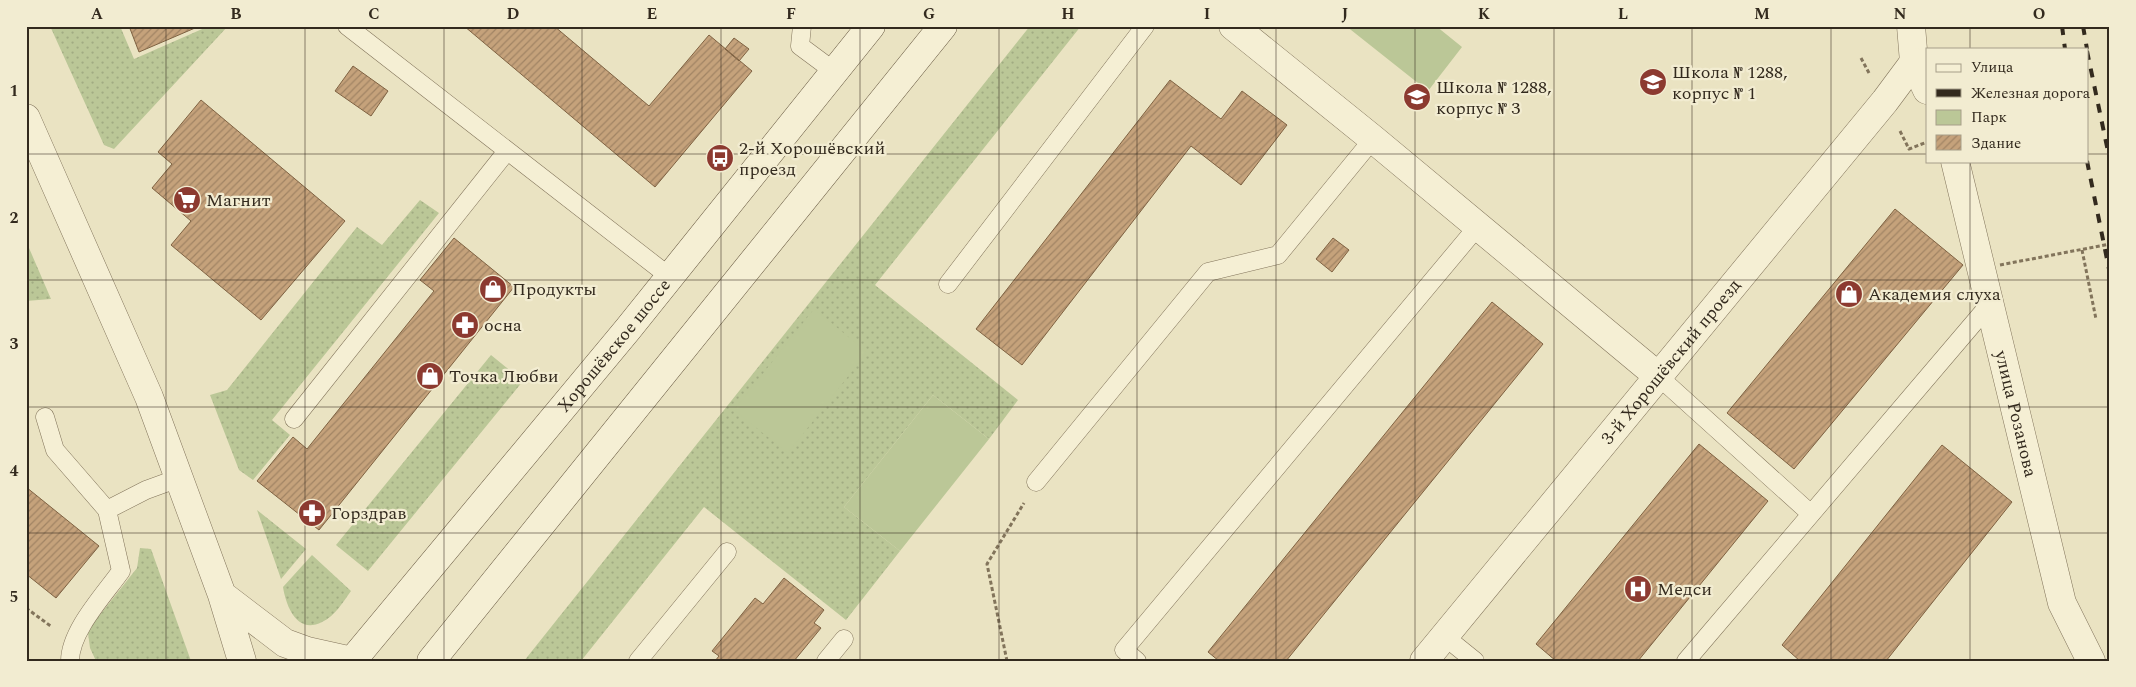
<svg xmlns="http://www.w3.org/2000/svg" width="2136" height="687" viewBox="0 0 2136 687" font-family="Spectral,serif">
	<defs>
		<pattern id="grass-dots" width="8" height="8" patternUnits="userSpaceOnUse" patternTransform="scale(1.25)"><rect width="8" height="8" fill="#bbc797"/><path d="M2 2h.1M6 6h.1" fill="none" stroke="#a1ab82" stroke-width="1.8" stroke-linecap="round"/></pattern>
		<pattern id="building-hatch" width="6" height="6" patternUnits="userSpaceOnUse" patternTransform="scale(1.25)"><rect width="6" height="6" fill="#c5a27b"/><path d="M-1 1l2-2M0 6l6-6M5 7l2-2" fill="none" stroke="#a18464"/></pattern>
	</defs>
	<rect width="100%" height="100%" fill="#eae3c2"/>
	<path fill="url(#grass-dots)" d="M50 26H120L134 59 209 26H228L114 149 104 145Z
		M1030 26H1081L875 285 1018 400 989 439 933 395 844 507 900 551 846 620 704 507 581 661H524Z
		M420 200 439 213 272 420 290 435 253 480 239 470 210 395 227 390 357 227 382 245Z
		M26 241 51 299 26 301Z
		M491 355 523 381 368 571 336 545Z
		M257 510 306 549 281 579Z
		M140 548 151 549 191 661H96L90 648 88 633 95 621 137 568Z
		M312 555 351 591C343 602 335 616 322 622 297 635 286 606 283 587Z"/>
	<path fill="#bbc797" d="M1346 26H1436L1462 47 1428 91Z
		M814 309 867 352 788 453 734 410Z
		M933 395 989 439 900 551 844 507Z"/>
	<path fill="url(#building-hatch)" stroke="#7f6242" d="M129 26H195V28L139 52Z
		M464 26H554L649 106 709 35 752 71 655 187Z
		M734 38 749 49 739 61 725 49Z
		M353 66 388 91 371 116 335 91Z
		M1170 80 1221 119 1242 91 1287 125 1241 185 1191 146 1022 365 976 329Z
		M201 100 345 221 261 320 171 245 191 221 152 188 172 164 158 152Z
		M1895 209 1963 265 1794 469 1727 413Z
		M454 238 514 287 319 530 257 481 293 437 307 449 434 291 420 280Z
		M1333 238 1349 250 1332 272 1316 259Z
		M1492 302 1543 344 1286 661H1219L1208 652Z
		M1699 444 1768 501 1638 661H1556L1536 644Z
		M1942 445 2012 502 1886 661H1800L1782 645Z
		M26 487 99 546 56 598 26 574Z
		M784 578 824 610 814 623 821 628 794 661H715L719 656 712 651 755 598 763 604Z"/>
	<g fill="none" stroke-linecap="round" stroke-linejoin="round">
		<g stroke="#82745b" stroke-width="19">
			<path id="service" d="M347 26 670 277
				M802 26 800 46 835 72
				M948 284 1145 26
				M1658 376 1811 514
				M45 417 55 450 107 510
				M294 419 507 151
				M1036 482 1208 272 1278 255 1373 139
				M1444 636 1475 661
				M70 661C70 631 104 595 121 571L107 510 146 490 179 478
				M638 661 727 552
				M826 661 844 639
				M1137 661 1124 650 1478 226
				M1686 661 1989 305"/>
		</g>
		<g stroke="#82745b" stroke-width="29">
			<g id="minor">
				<path d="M1233 26 1373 139 1658 376"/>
				<path d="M1911 26 1914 62 1927 90"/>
				<path id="s1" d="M1955 161 2062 603 2091 661"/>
				<path id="s2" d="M1424 661 1885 101 1914 62"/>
			</g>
		</g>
		<g stroke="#82745b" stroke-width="29">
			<path id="tertiary" d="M26 118 149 397 222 595 242 661
				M222 595 285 643 307 651 352 661"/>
		</g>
		<g stroke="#64553e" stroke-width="29">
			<g id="secondary">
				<path id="s3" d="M352 661 628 329 871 26"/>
				<path d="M431 661 943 26"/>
			</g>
		</g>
		<path stroke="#82745b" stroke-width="3" stroke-dasharray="4 2.5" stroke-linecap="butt" d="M1861 58 1869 73
			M1900 131 1909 149 1927 142
			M2082 250 2096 319
			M26 608 52 627
			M1007 661 987 564 1024 503"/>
		<use href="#service" stroke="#f5efd4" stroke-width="18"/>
		<use href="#minor" stroke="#f5efd4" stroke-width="28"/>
		<use href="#tertiary" stroke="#f5efd4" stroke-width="28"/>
		<use href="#secondary" stroke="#f5efd4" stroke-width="28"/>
		<path stroke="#332a1e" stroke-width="4" stroke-dasharray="9 9" stroke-linecap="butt" d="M2062 26 2065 49
			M2083 26 2087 49
			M2087 51 2110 161
			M2087 161 2110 274"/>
		<path stroke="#82745b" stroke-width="3" stroke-dasharray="4 2.5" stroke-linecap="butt" d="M2000 265 2110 244"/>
	</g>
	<path fill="none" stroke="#332a1e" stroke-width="1" stroke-opacity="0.55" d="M166 26V661M305 26V661M444 26V661M582 26V661M721 26V661M860 26V661M999 26V661M1137 26V661M1276 26V661M1415 26V661M1554 26V661M1692 26V661M1831 26V661M1970 26V49M26 154H1927M2087 154H2110M1970 161V661M26 280H2110M26 407H2110M26 533H2110"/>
	<defs>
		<g id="school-disc" transform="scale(1.4375)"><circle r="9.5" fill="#8c3a30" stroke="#f2ecd1"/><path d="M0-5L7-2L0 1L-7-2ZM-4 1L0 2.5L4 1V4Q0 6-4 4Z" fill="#fff"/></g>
		<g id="bus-disc" transform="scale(1.4375)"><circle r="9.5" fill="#8c3a30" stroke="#f2ecd1"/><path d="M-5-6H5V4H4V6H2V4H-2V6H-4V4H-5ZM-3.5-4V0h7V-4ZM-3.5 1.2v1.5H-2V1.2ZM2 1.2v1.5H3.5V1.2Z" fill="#fff"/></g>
		<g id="supermarket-disc" transform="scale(1.4375)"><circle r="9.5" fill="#8c3a30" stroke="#f2ecd1"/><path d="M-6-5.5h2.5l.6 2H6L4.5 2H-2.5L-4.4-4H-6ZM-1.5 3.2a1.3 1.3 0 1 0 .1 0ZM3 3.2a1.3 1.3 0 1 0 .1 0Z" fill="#fff"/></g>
		<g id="shop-disc" transform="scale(1.4375)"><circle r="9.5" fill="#8c3a30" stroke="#f2ecd1"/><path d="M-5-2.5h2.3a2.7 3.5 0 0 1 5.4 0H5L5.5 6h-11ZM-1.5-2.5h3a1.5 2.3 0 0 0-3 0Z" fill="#fff"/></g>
		<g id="pharmacy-disc" transform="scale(1.4375)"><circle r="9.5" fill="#8c3a30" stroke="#f2ecd1"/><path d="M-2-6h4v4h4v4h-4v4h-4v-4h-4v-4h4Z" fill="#fff"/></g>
		<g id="hospital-disc" transform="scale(1.4375)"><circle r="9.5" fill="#8c3a30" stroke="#f2ecd1"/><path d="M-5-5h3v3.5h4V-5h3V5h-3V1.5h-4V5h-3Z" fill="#fff"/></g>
	</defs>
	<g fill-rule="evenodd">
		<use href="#school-disc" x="1653" y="82"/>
		<use href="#school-disc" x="1417" y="97"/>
		<use href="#bus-disc" x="720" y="158"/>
		<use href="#supermarket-disc" x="187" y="200"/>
		<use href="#shop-disc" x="493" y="289"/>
		<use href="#shop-disc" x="1849" y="294"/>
		<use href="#pharmacy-disc" x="465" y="325"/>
		<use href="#shop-disc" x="430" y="376"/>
		<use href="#pharmacy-disc" x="312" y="513"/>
		<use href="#hospital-disc" x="1638" y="589"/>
	</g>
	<g text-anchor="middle" stroke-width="4.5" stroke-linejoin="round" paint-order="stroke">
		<g font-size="18" fill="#332a1e" stroke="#f2ecd1" text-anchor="start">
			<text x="1672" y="78">Школа № 1288,<tspan x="1672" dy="21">корпус № 1</tspan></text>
			<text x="1436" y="93">Школа № 1288,<tspan x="1436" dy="21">корпус № 3</tspan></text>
			<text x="739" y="154">2-й Хорошёвский<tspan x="739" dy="21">проезд</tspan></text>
			<text x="206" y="206">Магнит</text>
			<text x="512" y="295">Продукты</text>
			<text x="1868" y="300">Академия слуха</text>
			<text x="484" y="331">осна</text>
			<text x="449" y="382">Точка Любви</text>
			<text x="331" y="519">Горздрав</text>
			<text x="1657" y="595">Медси</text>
		</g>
		<g font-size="18" fill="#332a1e" stroke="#f2ecd1">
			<text dy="6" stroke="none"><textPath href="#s3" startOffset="410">Хорошёвское шоссе</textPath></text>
			<text dy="6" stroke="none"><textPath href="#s2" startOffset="388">3-й Хорошёвский проезд</textPath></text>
			<text dy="6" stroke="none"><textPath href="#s1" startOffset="260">улица Розанова</textPath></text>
		</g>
	</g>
	<rect width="2136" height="687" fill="none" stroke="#f2ecd1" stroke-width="55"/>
	<rect x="1926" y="48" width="162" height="115" fill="#f2ecd1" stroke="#a69e89"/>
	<rect x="1936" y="64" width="25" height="8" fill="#f5efd4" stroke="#a69e89"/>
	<text x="1971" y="72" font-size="15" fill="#332a1e">Улица</text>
	<rect x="1936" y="89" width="25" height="8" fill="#332a1e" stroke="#a69e89"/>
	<text x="1971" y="98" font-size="15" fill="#332a1e">Железная дорога</text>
	<rect x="1936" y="110" width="25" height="15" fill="#bbc797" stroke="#a69e89"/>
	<text x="1971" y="122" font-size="15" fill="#332a1e">Парк</text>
	<rect x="1936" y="135" width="25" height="15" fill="url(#building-hatch)" stroke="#a69e89"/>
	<text x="1971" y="148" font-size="15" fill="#332a1e">Здание</text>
	<rect x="28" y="28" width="2080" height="632" fill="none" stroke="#332a1e" stroke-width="2"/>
	<g font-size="16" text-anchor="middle" font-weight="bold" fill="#332a1e">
		<text x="97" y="19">A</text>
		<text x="236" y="19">B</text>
		<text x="374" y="19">C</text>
		<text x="513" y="19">D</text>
		<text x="652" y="19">E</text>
		<text x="791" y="19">F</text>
		<text x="929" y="19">G</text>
		<text x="1068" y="19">H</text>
		<text x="1207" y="19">I</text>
		<text x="1345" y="19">J</text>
		<text x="1484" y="19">K</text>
		<text x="1623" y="19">L</text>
		<text x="1762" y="19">M</text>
		<text x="1900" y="19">N</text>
		<text x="2039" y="19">O</text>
		<text x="14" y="96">1</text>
		<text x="14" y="223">2</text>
		<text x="14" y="349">3</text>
		<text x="14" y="476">4</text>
		<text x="14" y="602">5</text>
	</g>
</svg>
